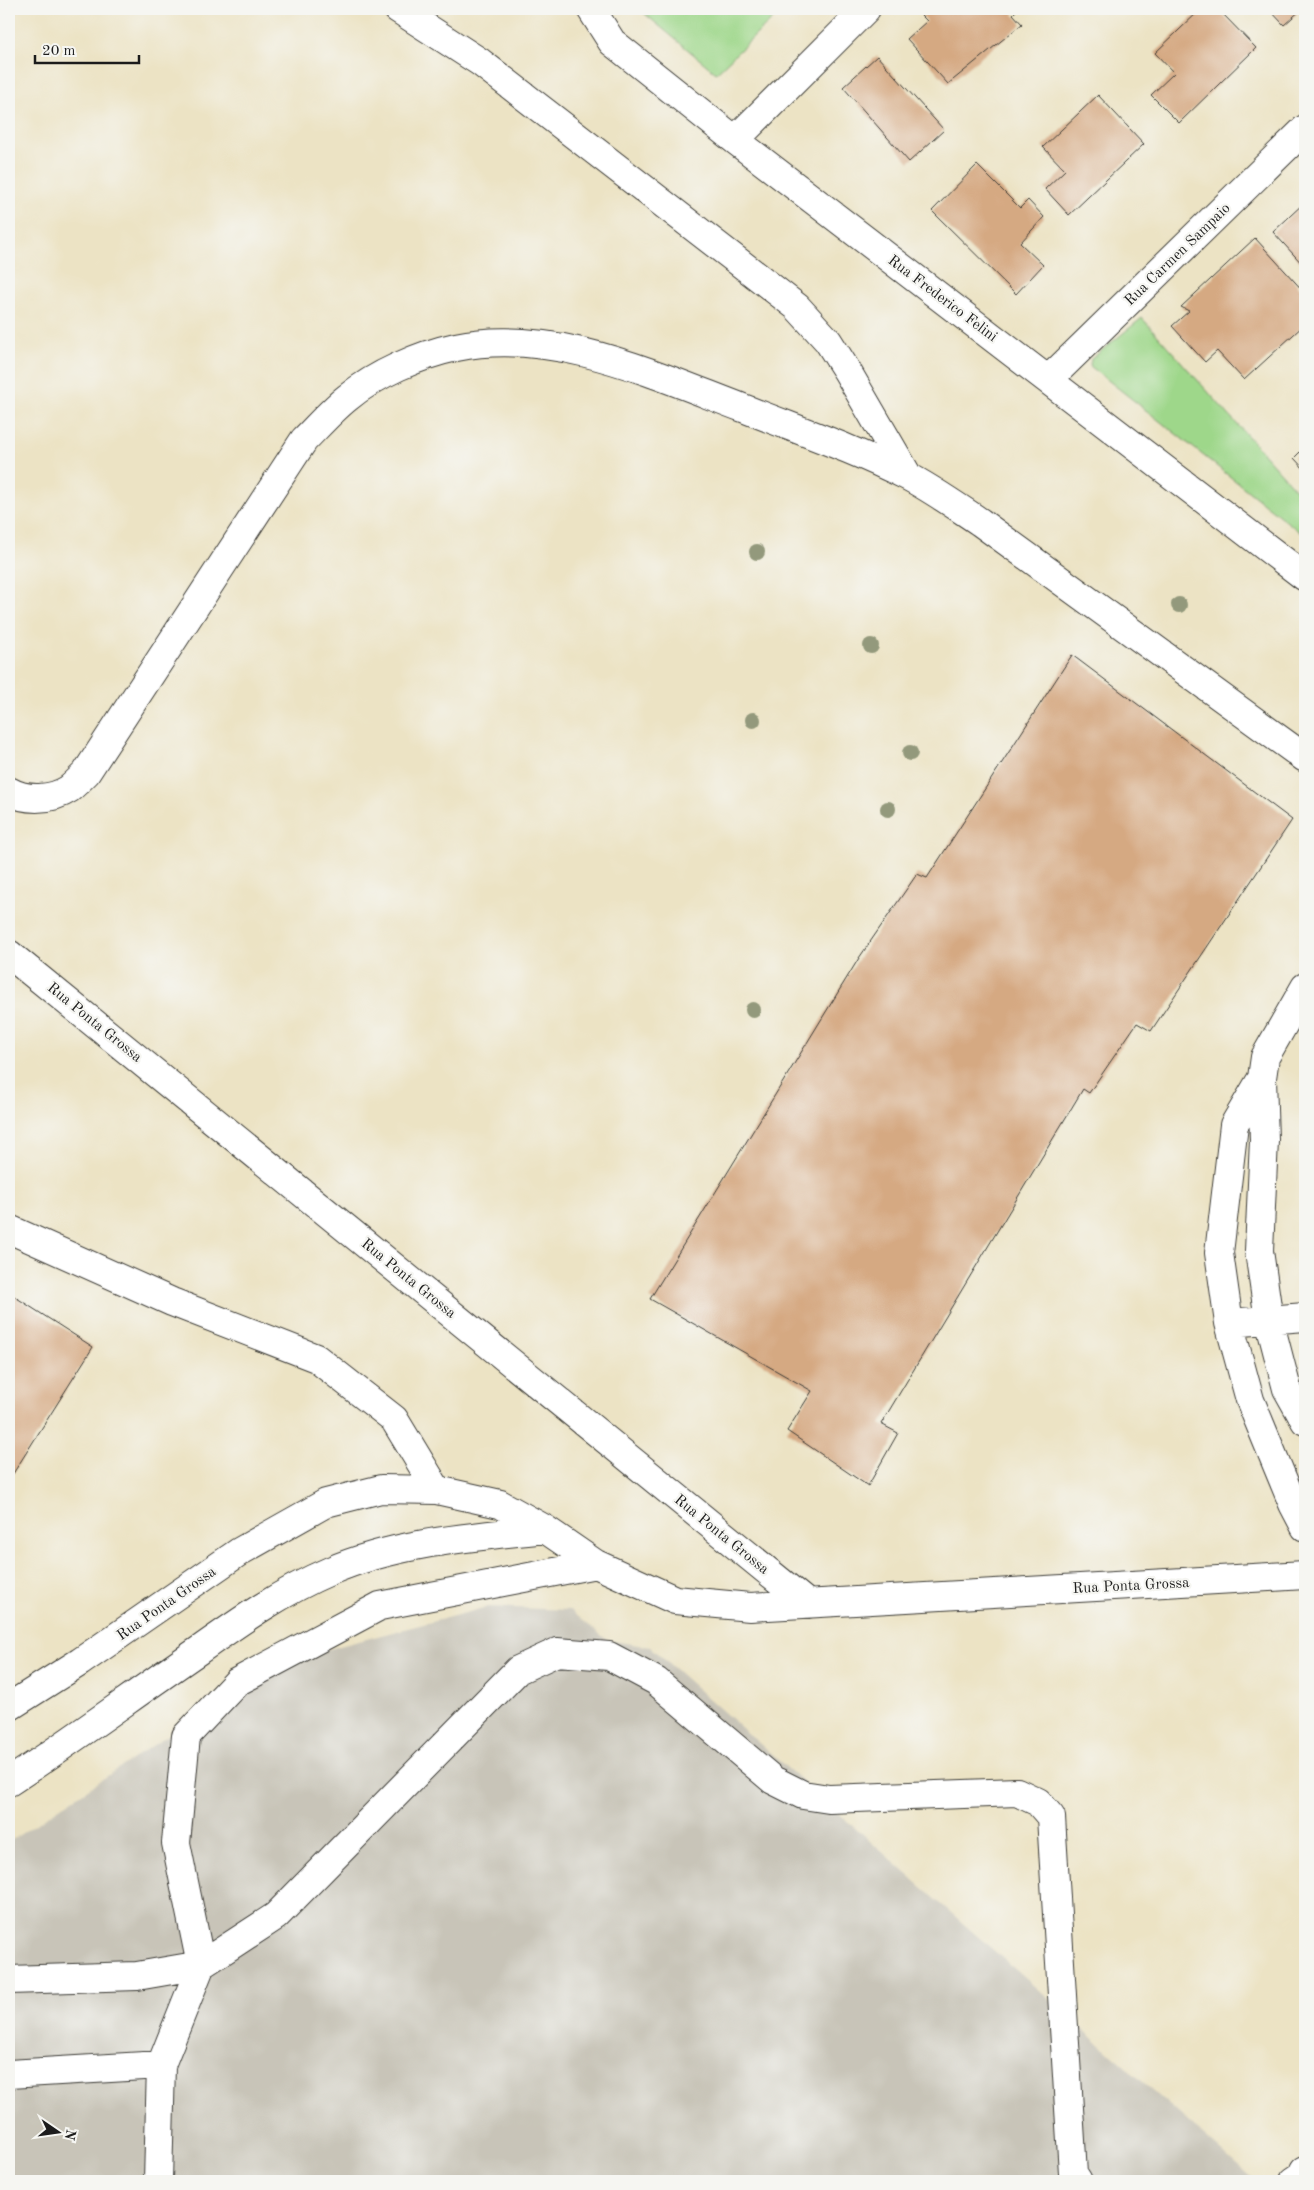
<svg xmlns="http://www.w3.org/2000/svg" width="1314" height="2190" viewBox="0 0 1314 2190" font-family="'Old Standard TT',serif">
	<rect width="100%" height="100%" fill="#f6f6f2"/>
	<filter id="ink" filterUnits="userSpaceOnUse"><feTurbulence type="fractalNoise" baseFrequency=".02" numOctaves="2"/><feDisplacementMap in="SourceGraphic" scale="10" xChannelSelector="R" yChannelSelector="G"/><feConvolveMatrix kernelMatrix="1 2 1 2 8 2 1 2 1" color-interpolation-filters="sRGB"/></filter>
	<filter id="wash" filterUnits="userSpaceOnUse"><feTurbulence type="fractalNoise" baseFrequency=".0096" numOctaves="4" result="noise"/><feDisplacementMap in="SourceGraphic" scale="20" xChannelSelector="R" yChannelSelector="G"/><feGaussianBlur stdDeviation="1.12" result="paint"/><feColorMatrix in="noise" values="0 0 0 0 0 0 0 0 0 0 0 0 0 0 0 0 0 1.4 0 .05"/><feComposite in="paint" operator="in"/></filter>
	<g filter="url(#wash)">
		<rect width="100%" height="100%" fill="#ece3c4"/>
		<path fill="#c8c4b8" d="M488 1607 570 1610 607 1640 650 1647 1255 2181H9V1842L167 1736 302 1656Z"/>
		<path fill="#9ed78a" stroke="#5d7a53" d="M639 9H783L716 73Z
			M1142 318 1305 500V536L1090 366 1091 359Z"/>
		<g id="blocks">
			<path fill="#d5a982" d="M929 9H1018L1013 14 1022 24 948 84 907 39 927 21 921 15Z
				M1201 9H1218L1256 48 1179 123 1151 95 1174 73 1155 53Z
				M1269 9H1302L1284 25Z
				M877 56 944 130 909 162 843 87Z
				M1098 95 1144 144 1069 215 1045 189 1065 170 1043 147Z
				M977 165 1020 208 1028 200 1044 217 1020 243 1043 265 1016 294 932 211Z
				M1305 202V267L1273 232Z
				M1255 238 1305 293V324L1244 380 1217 351 1205 362 1172 326 1189 311 1181 307Z
				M1305 447V470L1294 458Z
				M1072 655 1292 820 1151 1031 1137 1023 1089 1093 1083 1089 881 1424 898 1433 868 1486 787 1431 812 1391 650 1299 859 958 917 874 927 878Z
				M9 1293 93 1347 9 1480Z"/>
		</g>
	</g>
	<g filter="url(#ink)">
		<use href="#blocks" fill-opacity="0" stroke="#3b3a35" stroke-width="1"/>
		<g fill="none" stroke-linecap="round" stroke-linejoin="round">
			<g stroke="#3b3a35" stroke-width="30">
				<path id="minor" d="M398 9 480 62 797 307 828 341 847 371 908 476
					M591 9 612 42 735 140 1305 577
					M735 140 866 9
					M1049 379 1305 129
					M9 791C26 801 52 800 69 789 75 784 81 778 86 773L304 440C318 426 332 410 347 398 376 374 419 355 456 347 554 327 653 374 743 408 798 430 854 449 907 476 932 489 956 506 980 522L1305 758
					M9 954 808 1604
					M1305 987 1265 1057 1262 1078 1234 1125 1219 1253 1229 1323 1250 1400 1293 1504 1305 1527
					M1262 1078 1264 1140 1259 1251 1269 1320 1287 1389 1305 1421
					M9 1229 172 1302 316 1358 394 1419 437 1490
					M1229 1323 1305 1317
					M596 1564 380 1606 237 1682 186 1736 176 1843 201 1965 276 1916 518 1670 557 1652 609 1656 656 1681 773 1780 803 1795 829 1799 1017 1792 1038 1802 1051 1817 1073 2173 1078 2181
					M9 1707 80 1662 239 1552 326 1503 381 1489 437 1490 500 1504 545 1529 596 1564 675 1600 750 1607 1305 1575
					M9 1782C73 1740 135 1694 198 1651 240 1621 283 1591 330 1571 397 1542 473 1537 545 1529
					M9 1980 137 1976 201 1965
					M9 2074 161 2065 201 1965
					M158 2181 161 2065
					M1294 2181 1303 2175 1305 2170"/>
			</g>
			<use href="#minor" stroke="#fff" stroke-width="28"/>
		</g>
		<g fill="#93997c">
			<circle cx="757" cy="552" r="8"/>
			<circle cx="1179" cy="605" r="8"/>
			<circle cx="871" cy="646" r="8"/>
			<circle cx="753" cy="720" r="8"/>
			<circle cx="910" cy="753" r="8"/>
			<circle cx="888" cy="809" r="8"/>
			<circle cx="753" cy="1010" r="8"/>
		</g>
	</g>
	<g text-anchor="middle" stroke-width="4.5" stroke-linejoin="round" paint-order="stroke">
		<g font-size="15" fill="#1c1c1c" stroke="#f6f6f2">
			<text transform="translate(1177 254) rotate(-44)" y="5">Rua Carmen Sampaio</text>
			<text transform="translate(943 298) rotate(37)" y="5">Rua Frederico Felini</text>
			<text transform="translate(95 1022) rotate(39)" y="5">Rua Ponta Grossa</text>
			<text transform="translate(409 1278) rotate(39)" y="5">Rua Ponta Grossa</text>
			<text transform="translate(722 1534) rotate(39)" y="5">Rua Ponta Grossa</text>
			<text transform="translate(1131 1585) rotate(-3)" y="5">Rua Ponta Grossa</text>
			<text transform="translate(166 1603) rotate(-35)" y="5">Rua Ponta Grossa</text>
		</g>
	</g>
	<rect width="1314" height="2190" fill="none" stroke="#f6f6f2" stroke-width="30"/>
	<g transform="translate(58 2132) rotate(103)" stroke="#f6f6f2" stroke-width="4" paint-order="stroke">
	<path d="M0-4L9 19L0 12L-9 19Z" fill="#1c1c1c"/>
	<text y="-8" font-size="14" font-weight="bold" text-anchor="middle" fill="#1c1c1c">N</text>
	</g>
	<path d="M35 55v8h104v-8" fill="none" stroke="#1c1c1c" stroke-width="2.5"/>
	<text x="42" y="55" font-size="15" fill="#1c1c1c" stroke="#f6f6f2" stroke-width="4" paint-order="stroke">20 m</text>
</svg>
